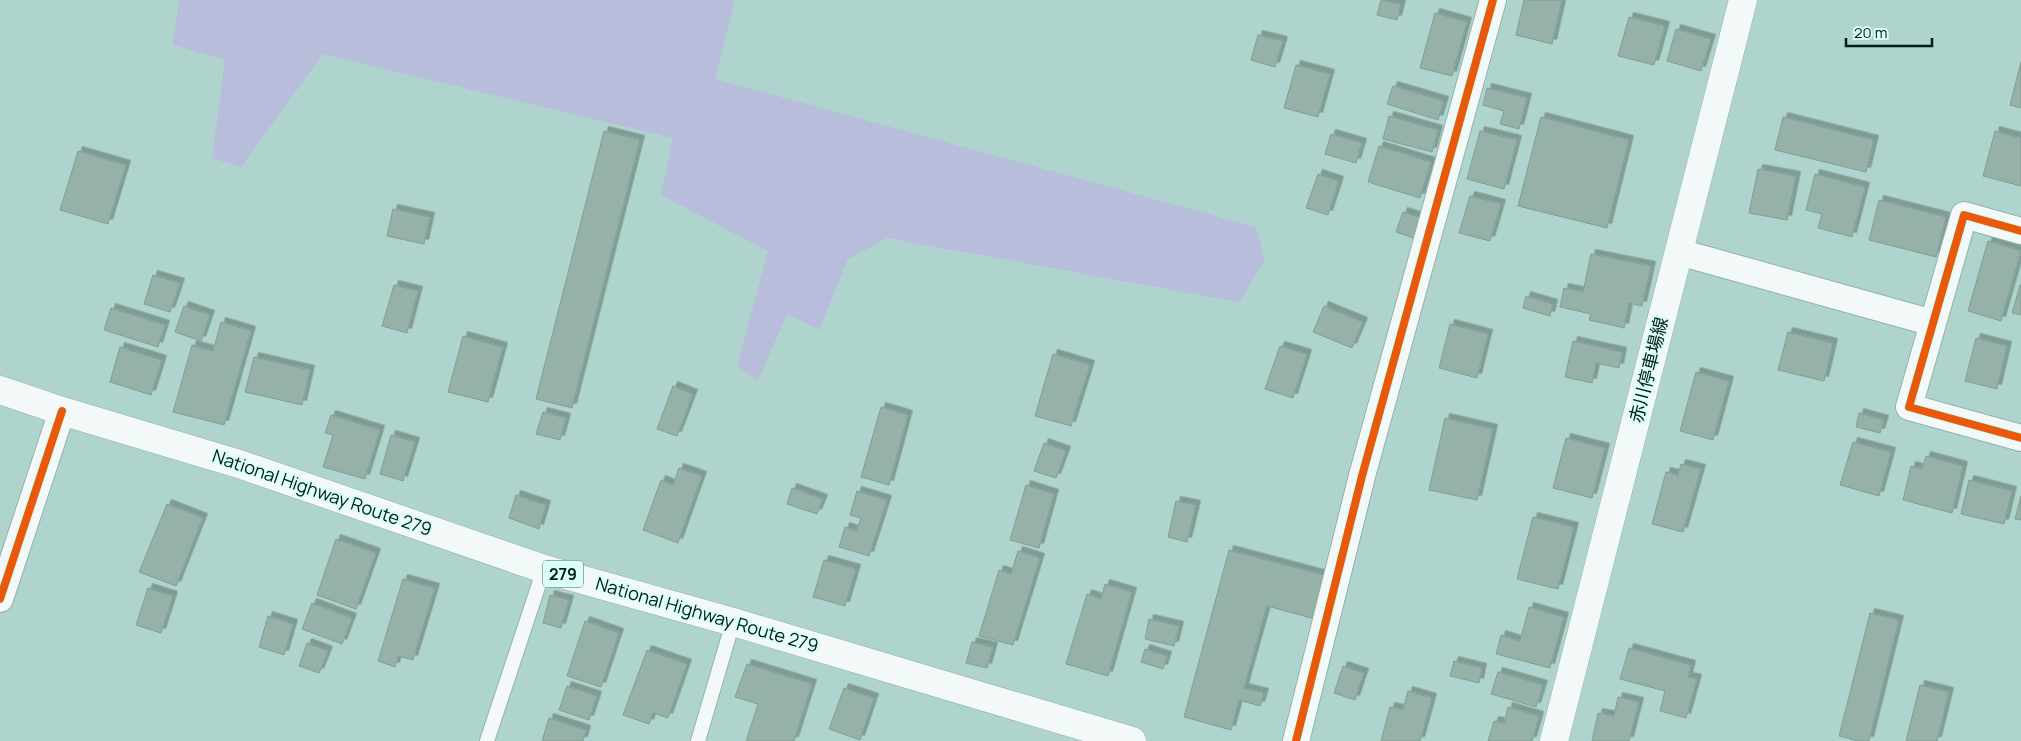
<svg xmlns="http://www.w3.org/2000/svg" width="2021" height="741" viewBox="0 0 2021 741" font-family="Manrope,'Noto Sans JP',sans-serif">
	<defs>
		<filter id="shadow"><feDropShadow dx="4.5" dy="-4.5" stdDeviation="0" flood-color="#0004"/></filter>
	</defs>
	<rect width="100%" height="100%" fill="#aed4cd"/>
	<path fill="#b8bddc" d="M177 0H735L715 79 1256 227 1265 261 1239 302 887 238 848 259 819 330 787 314 758 381 737 366 768 251 661 195 673 138 323 54 241 167 212 158 225 60 173 45 179 1Z"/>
	<path fill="#95b1a8" stroke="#829e95" filter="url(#shadow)" d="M1381 0 1401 4 1397 20 1377 15Z
		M1524 0H1562L1552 44 1516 35Z
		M1435 13 1467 22 1452 76 1420 68Z
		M1629 17 1665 26 1654 65 1618 56Z
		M1676 29 1711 39 1701 71 1667 61Z
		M1258 35 1283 41 1275 67 1251 60Z
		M2021 62V108L2010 105Z
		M1296 65 1330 74 1318 117 1284 108Z
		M1393 86 1444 101 1438 120 1387 104Z
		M1487 88 1527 98 1519 129 1500 124 1504 111 1483 105Z
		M1389 116 1438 130 1432 152 1383 139Z
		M1541 117 1629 140 1607 228 1518 206Z
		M1783 117 1874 140 1866 172 1775 150Z
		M604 131 640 140 572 408 536 399Z
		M1480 131 1517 140 1504 189 1467 179Z
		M1995 131 2021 138V186L1983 176Z
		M1331 134 1362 143 1356 163 1325 154Z
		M1379 146 1431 162 1420 198 1368 182Z
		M78 151 126 165 108 224 60 210Z
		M1758 169 1796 176 1787 220 1749 213Z
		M1318 174 1339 181 1328 215 1306 208Z
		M1815 174 1865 187 1852 237 1818 228 1822 214 1806 210Z
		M1470 196 1501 204 1490 241 1459 233Z
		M1879 200 1946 217 1936 257 1869 240Z
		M393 209 430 217 424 244 387 236Z
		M1403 212 1422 218 1416 239 1396 232Z
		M1988 241 2021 251 2001 321 1968 311Z
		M1591 254 1651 266 1642 306 1629 303 1624 328 1589 320 1591 314 1560 307 1564 288 1583 292Z
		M153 275 180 283 170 312 144 304Z
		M394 285 418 291 407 333 382 326Z
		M2020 285H2021V315L2012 313Z
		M1526 296 1553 304 1550 316 1523 308Z
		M184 306 210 315 201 341 175 332Z
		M1324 306 1363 322 1352 348 1313 332Z
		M111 308 165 325 158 347 104 330Z
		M221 322 251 331 224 425 173 412 192 345 213 351Z
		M1450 324 1488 334 1477 378 1439 368Z
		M1788 332 1833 343 1824 381 1778 370Z
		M463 336 503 347 488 402 448 392Z
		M1976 338 2007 346 1997 389 1965 381Z
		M1573 341 1622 352 1619 368 1596 363 1592 383 1565 377Z
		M1280 346 1307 354 1293 398 1265 389Z
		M120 347 162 360 151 395 110 382Z
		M1053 354 1090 365 1071 426 1035 416Z
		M254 357 310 370 302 405 245 392Z
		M1696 372 1729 381 1713 440 1680 431Z
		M673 386 693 394 677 436 657 429Z
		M881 407 908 415 889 485 861 477Z
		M543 412 566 418 560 440 536 434Z
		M1859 413 1884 420 1880 433 1856 427Z
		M331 415 380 430 365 479 323 467 333 435 325 433Z
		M1445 418 1493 429 1477 500 1429 490Z
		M391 435 415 442 403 481 380 474Z
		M1566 438 1605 448 1592 498 1553 488Z
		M1853 442 1891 452 1879 496 1840 485Z
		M1044 443 1066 451 1056 478 1034 471Z
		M1926 456 1963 466 1952 513 1903 500 1911 466 1922 469Z
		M1681 464 1701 469 1683 532 1652 524 1666 472 1678 475Z
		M679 468 702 476 678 543 643 530 661 480 673 485Z
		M1969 480 2012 491 2004 524 1961 514Z
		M1026 485 1054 494 1039 548 1010 540Z
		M792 488 823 499 817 514 787 504Z
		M857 491 887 500 869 556 839 547 845 527 856 531 861 518 850 515Z
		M516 495 546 505 539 529 509 518Z
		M2021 496V520L2015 519Z
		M1176 501 1196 505 1187 542 1168 537Z
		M167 504 203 518 176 586 139 572Z
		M1533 517 1574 527 1558 589 1517 579Z
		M336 539 376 553 356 609 317 595Z
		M1229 550 1327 576 1315 619 1267 606 1244 688 1264 693 1260 706 1239 700 1231 730 1184 717Z
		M1018 551 1040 558 1013 645 979 636 999 570 1011 574Z
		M824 560 856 569 845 606 813 597Z
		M403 579 435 588 413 660 398 656 395 667 378 661Z
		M1105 584 1132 592 1108 676 1066 664 1087 594 1101 599Z
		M148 588 173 596 161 633 136 625Z
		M550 595 569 600 561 628 543 623Z
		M312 603 352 618 342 644 302 629Z
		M1529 607 1564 617 1550 668 1496 654 1501 635 1520 641Z
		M1870 613 1899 620 1869 741H1858L1839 736Z
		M268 616 293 624 284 655 259 647Z
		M1149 619 1179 626 1174 646 1145 639Z
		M585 621 619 633 601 687 567 676Z
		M972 642 993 647 987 668 966 663Z
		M307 643 328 651 319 673 299 666Z
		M1629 648 1691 665 1688 677 1697 679 1686 718 1660 711 1665 691 1620 679Z
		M1145 649 1167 656 1163 669 1141 662Z
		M647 650 687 664 668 718 653 713 649 724 623 715Z
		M1454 661 1482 668 1479 683 1450 676Z
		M747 664 812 684 794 741H746L758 704 735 697Z
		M1343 666 1364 673 1355 700 1334 693Z
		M1498 672 1543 685 1536 707 1491 694Z
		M1920 685 1949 692 1937 741H1906Z
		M567 686 597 696 589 720 559 710Z
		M844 688 874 698 860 740 829 729Z
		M1408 691 1432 698 1420 741H1381L1390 707 1403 710Z
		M1618 697 1639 702 1629 741H1592L1598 713 1614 716Z
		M1508 707 1539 716 1532 741H1488L1494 721 1504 723Z
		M549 718 586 730 583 741H542Z"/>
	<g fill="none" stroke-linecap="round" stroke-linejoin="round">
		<g stroke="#94b2ad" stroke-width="16">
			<path id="lane" d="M487 741 544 569
				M698 741 733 622"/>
		</g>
		<g stroke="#94b2ad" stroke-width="28">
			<path id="street" d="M2021 231 1964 215 1909 407 2021 438
				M1679 252 1933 323
				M0 599 62 411
				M1296 741 1362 476 1493 0"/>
		</g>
		<g stroke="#94b2ad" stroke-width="29">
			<path id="secondary" d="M1554 741 1743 0"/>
		</g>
		<g stroke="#94b2ad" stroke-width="29">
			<path id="highway" d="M0 390 62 411 239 464 544 569 733 622 1132 741"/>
		</g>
		<use href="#lane" stroke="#f3f9f8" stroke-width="14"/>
		<use href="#street" stroke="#f3f9f8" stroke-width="26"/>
		<use href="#secondary" stroke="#f3f9f8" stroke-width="28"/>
		<use href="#highway" stroke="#f3f9f8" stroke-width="28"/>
		<g stroke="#dbfef6" stroke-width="11">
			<path id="cycleway" d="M2021 231 1964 215 1909 407 2021 438
				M0 599 62 411
				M1296 741 1362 476 1493 0"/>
		</g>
		<use href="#cycleway" stroke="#e8590c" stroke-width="8"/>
	</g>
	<g text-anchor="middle" stroke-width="4.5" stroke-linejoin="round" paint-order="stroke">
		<rect fill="#dbfef6" stroke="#42605b" stroke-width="1" x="543" y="560.5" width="40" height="27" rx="4"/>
		<g font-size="16" font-weight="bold" fill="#001d18">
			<text x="563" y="580">279</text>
		</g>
		<g font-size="18" fill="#001d18" stroke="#dbfef6">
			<text transform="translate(1649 370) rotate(-76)" y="6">赤川停車場線</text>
			<text transform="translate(322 493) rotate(19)" y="6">National Highway Route 279</text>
			<text transform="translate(707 615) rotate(16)" y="6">National Highway Route 279</text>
		</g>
	</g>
	<path d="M1846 38v8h86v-8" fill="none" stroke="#001d18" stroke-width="2.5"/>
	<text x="1854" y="38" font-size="15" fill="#001d18" stroke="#dbfef6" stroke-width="4" paint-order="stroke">20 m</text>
</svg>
